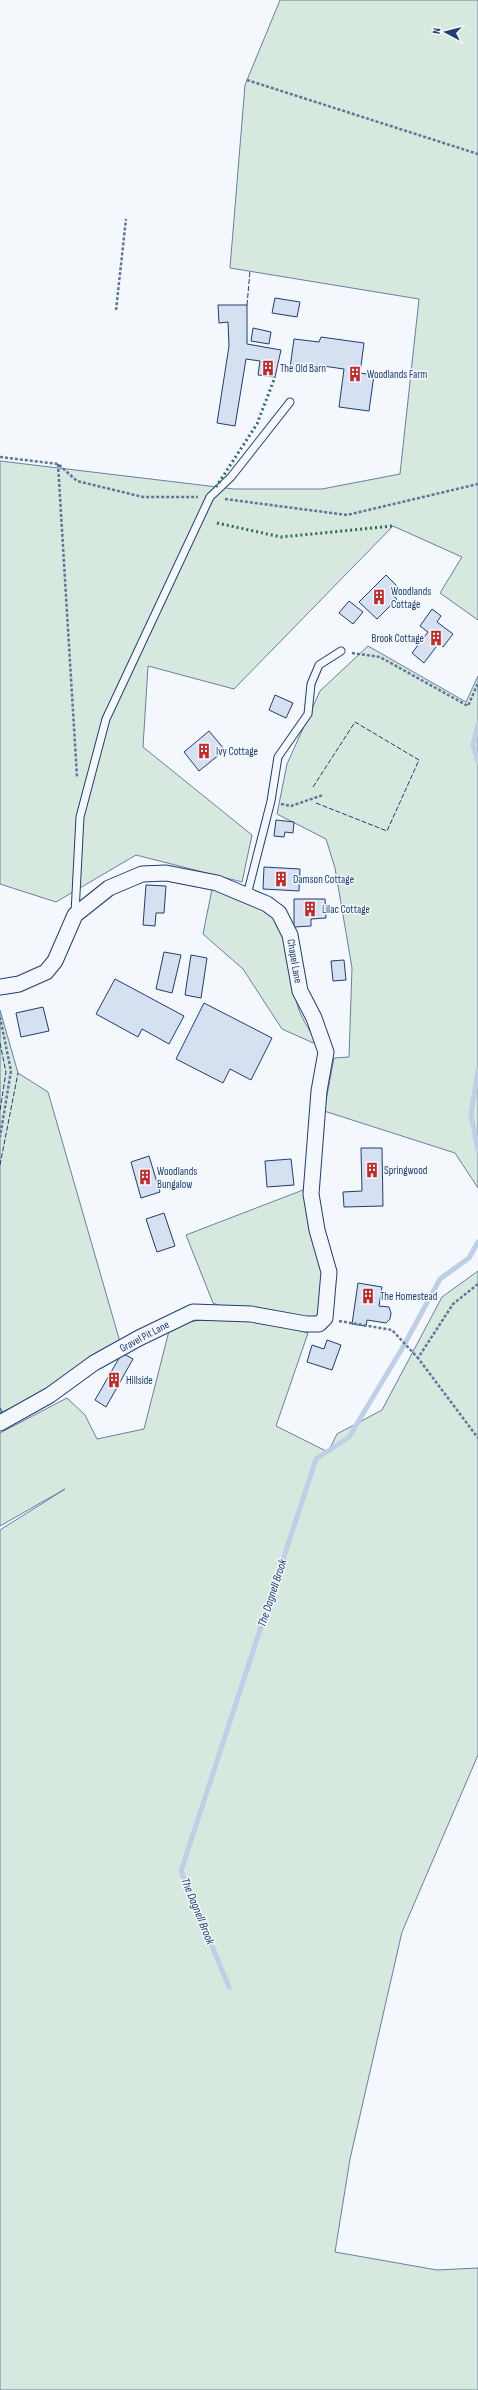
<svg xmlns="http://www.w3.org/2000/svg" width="478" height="2390" viewBox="0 0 478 2390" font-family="'Sofia Sans Condensed',sans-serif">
	<rect width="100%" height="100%" fill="#f4f7fb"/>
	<path fill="#d7e8df" stroke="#687fa3" d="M280 0H478V620L440 593 462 557 393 526 234 689 148 666 143 747 252 835 242 882 136 855 56 902 0 884V461L234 489H322L400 474 419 299 230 268 245 85Z
		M368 646 466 702 478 676V1188L455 1153 324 1111 334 1058 349 1057 352 968 335 868 326 839 277 814 287 764 320 691Z
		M212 889C232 895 255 899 272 913 292 930 291 982 298 1007 302 1020 312 1033 318 1045L282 1029 243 969 203 934Z
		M0 1010 18 1073 48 1092 120 1342 34 1397 0 1413Z
		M303 1190C310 1219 336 1293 316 1318L220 1306 213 1303 186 1235Z
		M478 1271V1755L402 1932 350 2159 335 2252 437 2270 478 2268V2390H0V1530L65 1489 0 1526V1433L67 1398 85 1415 97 1439 144 1429 170 1327C217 1311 262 1322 308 1333L276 1426 328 1452 337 1434 382 1410 442 1297Z"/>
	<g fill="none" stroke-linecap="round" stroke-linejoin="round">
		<path stroke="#bed0e5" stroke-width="5" d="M478 724 473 745 478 762
			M478 1070 471 1114 478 1150
			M229 1987 181 1871 316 1459 349 1437 403 1347 440 1279 469 1258 478 1242"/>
	</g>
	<path fill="#d5e0f0" stroke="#1d3f73" d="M275 298 300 302 297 317 272 313Z
		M218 305H247V344L281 350 275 377 258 375 260 361 246 359 235 426 217 423 229 346 228 322 219 323Z
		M253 328 271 332 269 344 251 341Z
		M321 337 364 343 360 373 374 375 369 411 339 407 344 369 316 365 315 372 290 368 294 339 319 342Z
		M386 575 398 587 391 594 397 599 377 619 359 602Z
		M349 601 363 612 353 624 339 613Z
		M432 609 441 616 437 622 453 634 443 647 439 643 424 663 412 653 428 632 420 626Z
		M275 695 293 703 286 718 269 710Z
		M209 731 225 750 199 771 184 752Z
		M276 820 294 822 293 833 285 832 284 837 274 836Z
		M264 867 300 869 299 891 263 889Z
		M146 885 166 886 164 913H156L155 926 143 925Z
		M294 899H325L326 918 311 919V926L294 927Z
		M164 952 181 955 172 993 156 989Z
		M191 955 207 958 201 998 185 995Z
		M344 960 346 980 333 981 331 961Z
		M115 979 184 1016 169 1044 142 1029 138 1037 96 1014Z
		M204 1003 272 1038 251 1080 230 1069 223 1083 176 1059Z
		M43 1007 49 1031 21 1037 16 1013Z
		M361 1148H382L383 1206 344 1207 343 1192 362 1191Z
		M149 1156 160 1192 141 1198 131 1162Z
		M291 1159 294 1185 267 1187 265 1161Z
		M164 1213 175 1246 157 1252 146 1219Z
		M358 1283 382 1287 379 1306 389 1307 391 1313 390 1319 386 1323 367 1320 366 1326 352 1324Z
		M327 1340 341 1345 332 1370 307 1362 312 1345 324 1349Z
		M122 1353 133 1359 106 1407 95 1400Z"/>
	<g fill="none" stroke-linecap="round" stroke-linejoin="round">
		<g stroke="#1d3f73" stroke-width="9">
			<path id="lane" d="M247 895 271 801 278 757 308 714 311 684 319 665 341 651
				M75 913 80 817 106 719 210 497 231 477 290 402"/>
		</g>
		<g stroke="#1d3f73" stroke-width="17">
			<path id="street" d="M0 987 19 984 46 972 55 961 75 915 109 888 142 874 166 873 217 883 267 904 279 913 290 935 300 991 314 1018 326 1052 319 1091 311 1194 317 1230 329 1272 325 1318 319 1324H306L251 1314 193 1312 139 1338 94 1363 50 1395 0 1423"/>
		</g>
		<path stroke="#5e769c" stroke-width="2.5" stroke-dasharray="3 2" stroke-linecap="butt" d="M247 80 478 154
			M116 310 126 219
			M0 457 58 464 77 481 143 497H198
			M58 464 77 777
			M225 499 347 515 478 484
			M352 653 380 657 468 706 478 683
			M281 804 291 806 323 795
			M0 1017 11 1071 0 1137
			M478 1284 453 1304 418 1358 478 1438
			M339 1321 392 1330 418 1358"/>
		<use href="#lane" stroke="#f4f7fb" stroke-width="7"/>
		<use href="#street" stroke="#f4f7fb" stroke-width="15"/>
		<path stroke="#2c6c60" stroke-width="3" stroke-dasharray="2 3" stroke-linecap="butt" d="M216 487 257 424 275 377
			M217 523 281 537 393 526"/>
		<path stroke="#1d3f73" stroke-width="1" stroke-dasharray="5 2" stroke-linecap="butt" d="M247 305 250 271
			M313 787 355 722 419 760 387 831 316 803
			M0 1043 6 1072 0 1111
			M0 1165 18 1073
			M0 1408 2 1412"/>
	</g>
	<defs>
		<g id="building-bare" transform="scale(1.2)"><path d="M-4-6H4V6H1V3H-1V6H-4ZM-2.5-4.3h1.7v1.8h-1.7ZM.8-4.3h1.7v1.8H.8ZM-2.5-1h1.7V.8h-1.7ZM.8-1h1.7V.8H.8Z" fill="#c62828" stroke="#f4f7fb" stroke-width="2.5" paint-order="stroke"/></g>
	</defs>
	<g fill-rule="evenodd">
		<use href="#building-bare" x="268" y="368"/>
		<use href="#building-bare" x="355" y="374"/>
		<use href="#building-bare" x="379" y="597"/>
		<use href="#building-bare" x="436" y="638"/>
		<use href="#building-bare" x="204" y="751"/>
		<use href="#building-bare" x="281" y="879"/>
		<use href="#building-bare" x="310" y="909"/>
		<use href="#building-bare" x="372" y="1170"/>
		<use href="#building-bare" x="145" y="1177"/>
		<use href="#building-bare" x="368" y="1296"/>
		<use href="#building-bare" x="114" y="1380"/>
	</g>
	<g text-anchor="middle" stroke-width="3" stroke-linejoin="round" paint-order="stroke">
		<g font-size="11" fill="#1d3f73" stroke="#f4f7fb" text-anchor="start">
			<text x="280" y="372">The Old Barn</text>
			<text x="367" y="378">Woodlands Farm</text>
			<text x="391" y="595">Woodlands<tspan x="391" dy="13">Cottage</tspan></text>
			<text x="424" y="642" text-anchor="end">Brook Cottage</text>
			<text x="216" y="755">Ivy Cottage</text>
			<text x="293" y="883">Damson Cottage</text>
			<text x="322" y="913">Lilac Cottage</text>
			<text x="384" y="1174">Springwood</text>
			<text x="157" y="1175">Woodlands<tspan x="157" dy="13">Bungalow</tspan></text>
			<text x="380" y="1300">The Homestead</text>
			<text x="126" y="1384">Hillside</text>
		</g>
		<g font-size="11" fill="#1d3f73" stroke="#f4f7fb">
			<text transform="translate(295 961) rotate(80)" y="4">Chapel Lane</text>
			<text transform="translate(144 1336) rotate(-28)" y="4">Gravel Pit Lane</text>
		</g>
		<g font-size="12" font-style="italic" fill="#1d3f73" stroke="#f4f7fb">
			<text transform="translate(272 1593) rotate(-72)" y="4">The Dagnell Brook</text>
			<text transform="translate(198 1911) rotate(68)" y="4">The Dagnell Brook</text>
		</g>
	</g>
	<g transform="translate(446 32) rotate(277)" stroke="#f4f7fb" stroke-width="3" paint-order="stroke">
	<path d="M0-3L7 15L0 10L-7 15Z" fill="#1d3f73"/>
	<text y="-6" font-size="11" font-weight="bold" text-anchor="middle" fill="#1d3f73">N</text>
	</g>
</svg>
